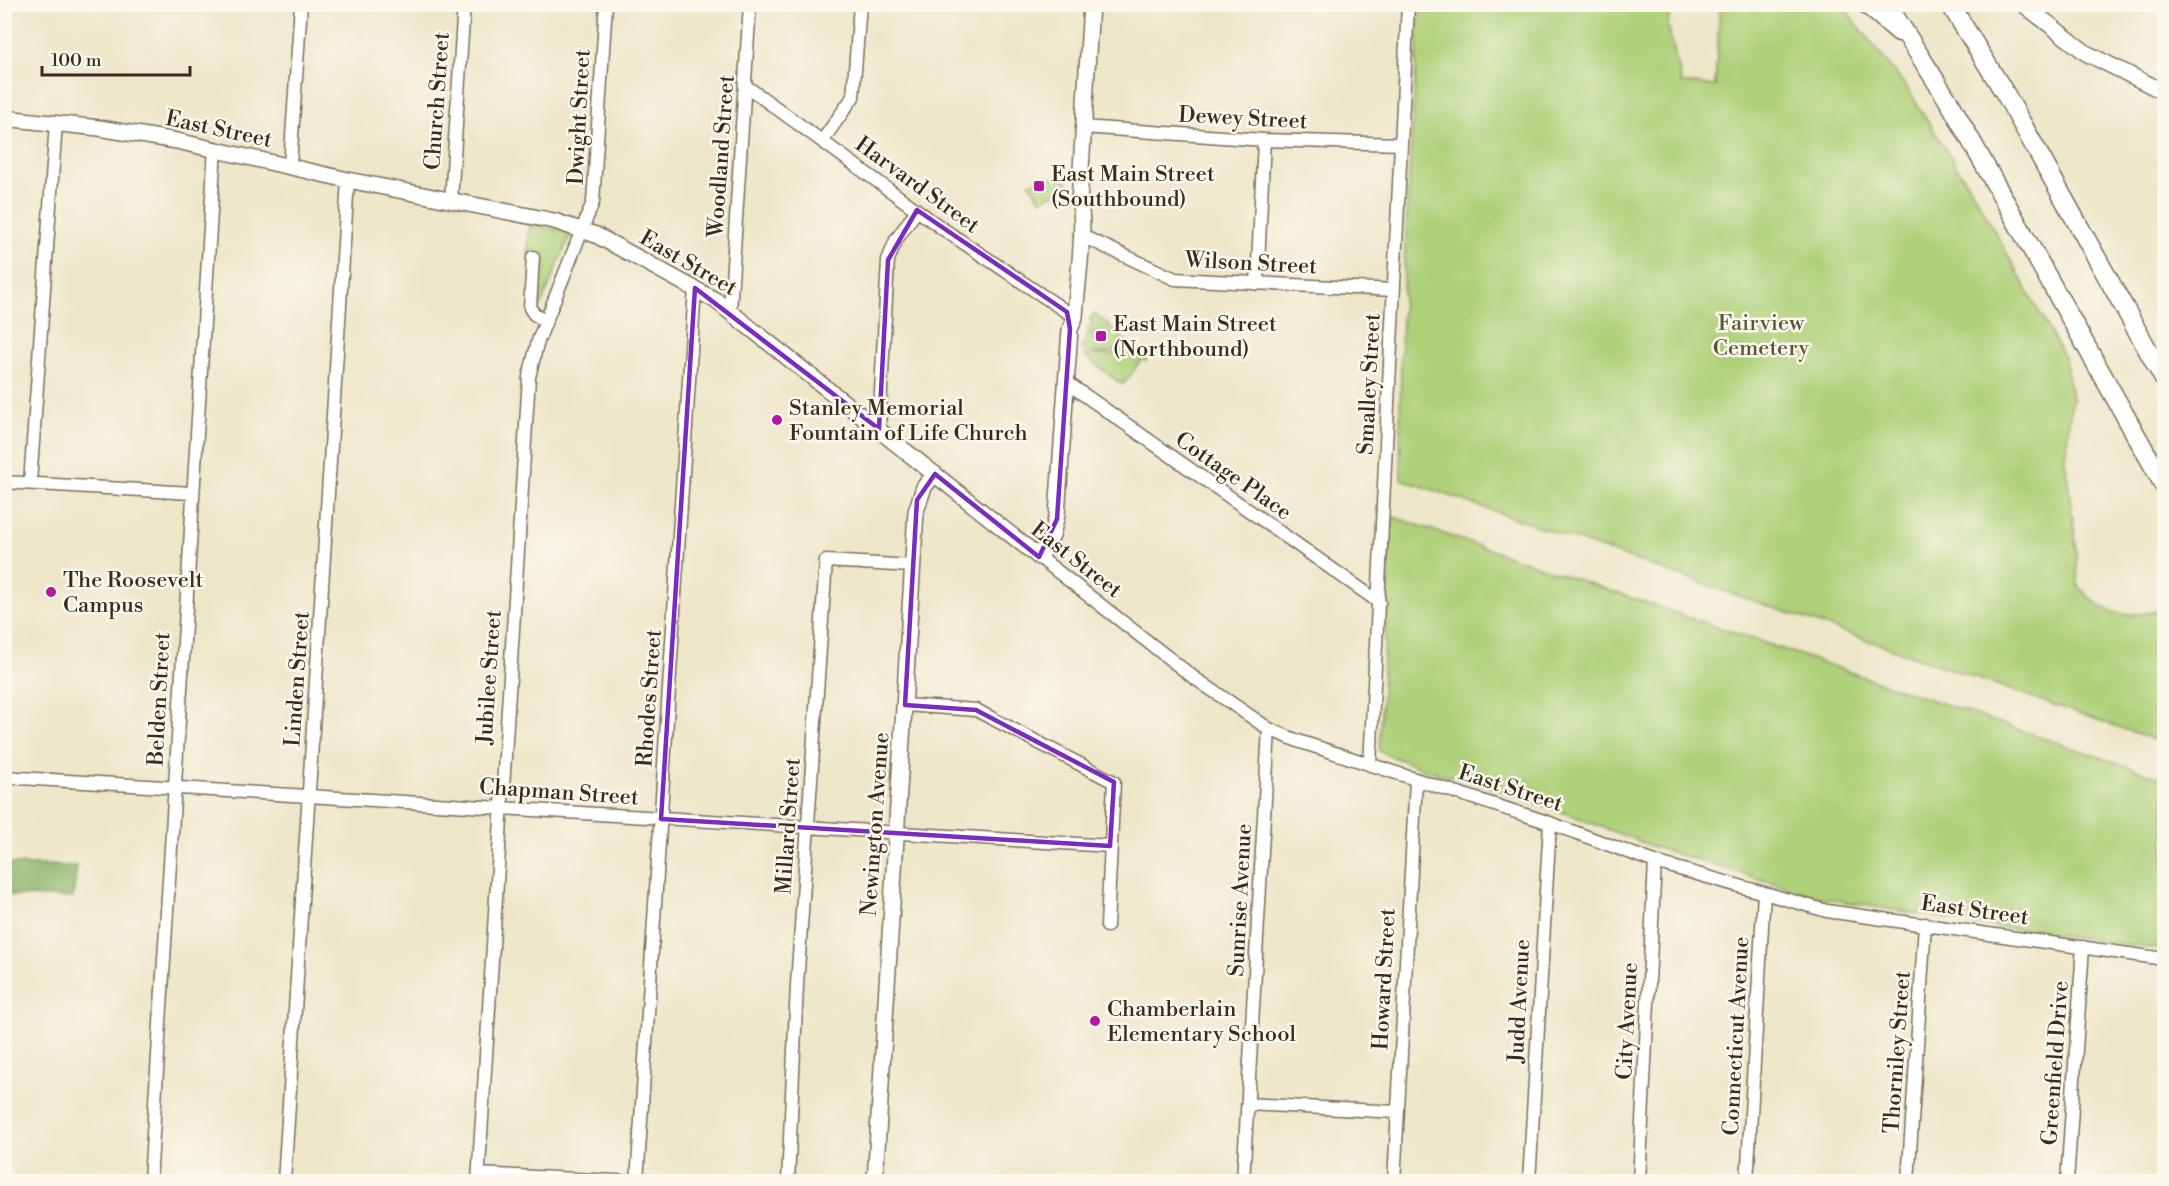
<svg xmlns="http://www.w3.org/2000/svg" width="2169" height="1186" viewBox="0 0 2169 1186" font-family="'Libre Bodoni',serif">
	<rect width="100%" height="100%" fill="#fbf7ec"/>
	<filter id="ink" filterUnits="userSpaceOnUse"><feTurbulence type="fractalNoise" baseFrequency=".0167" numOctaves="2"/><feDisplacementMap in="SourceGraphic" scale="12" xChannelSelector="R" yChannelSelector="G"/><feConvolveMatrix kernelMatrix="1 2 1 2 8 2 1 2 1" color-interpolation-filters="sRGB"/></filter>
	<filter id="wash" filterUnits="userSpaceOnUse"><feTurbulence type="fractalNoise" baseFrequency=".008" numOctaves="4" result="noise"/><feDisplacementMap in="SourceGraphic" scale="24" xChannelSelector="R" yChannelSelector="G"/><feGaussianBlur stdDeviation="1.35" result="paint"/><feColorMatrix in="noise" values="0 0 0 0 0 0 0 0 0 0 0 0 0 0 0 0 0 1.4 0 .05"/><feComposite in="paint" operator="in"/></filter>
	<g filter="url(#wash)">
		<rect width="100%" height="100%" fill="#eee6c8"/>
		<path fill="#aed078" stroke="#747d4b" stroke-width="1.5" d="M1420 5H1671L1668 26 1682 83 1715 86 1720 5H1842L1907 88 1977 199 2065 359 2072 398 2065 459 2076 543 2078 585C2105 618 2125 618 2164 610V743L1401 479C1397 321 1410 162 1420 5Z
			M1053 178 1068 180 1062 193 1052 194 1041 200 1029 183Z
			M530 224 565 231 570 236 540 307 536 305 539 293 541 253 528 252Z
			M1095 314 1111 327 1099 332H1088V327H1092L1090 318Z
			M1113 330 1127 343C1114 355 1096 355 1081 349L1087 335 1104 334Z
			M1129 346 1134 353 1148 356 1146 361 1141 360 1124 384H1121L1084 355 1113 354Z
			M1391 516 2164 779V950L1979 924 1822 898 1651 846 1568 814 1494 788 1423 769 1379 751Z"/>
		<path fill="#8ab268" stroke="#626e43" stroke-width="1.5" d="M5 864 77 866 73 898 5 895Z"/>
	</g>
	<g filter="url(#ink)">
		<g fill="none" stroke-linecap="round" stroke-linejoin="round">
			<g stroke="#7a6c5a" stroke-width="15">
				<path id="minor" d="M746 86 943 229 1067 312
					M1083 127 1264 140 1401 144
					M823 140 853 97 860 4
					M290 166 301 4
					M451 201 464 4
					M1080 235 1175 279 1394 290
					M533 257 530 308 534 314 546 321
					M1257 284 1264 140
					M730 311 750 4
					M1066 382 1379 602
					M879 429 888 260 896 240 917 210
					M4 482 192 493
					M30 483 56 123
					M1039 557 1193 677 1269 729 1298 741 1550 823 1655 862 1827 911 2164 959
					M905 705 976 710 1114 782 1107 926
					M1370 765 1408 4
					M4 777 1110 846
					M1248 1104 1396 1112
					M479 1174 634 1182
					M150 1182 215 148
					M284 1182 348 180
					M478 1182 529 377 538 341 593 202 606 4
					M637 1182 695 288
					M788 1182 797 985 826 561 913 566
					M1243 1182 1269 729
					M1394 1182 1416 780
					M1529 1182 1550 823
					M1639 1182 1655 862
					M1747 1182 1764 893
					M1908 1182 1925 924
					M2067 1182 2083 947"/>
			</g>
			<g stroke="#7a6c5a" stroke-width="18">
				<path id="major" d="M2023 4 2086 53 2164 92
					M4 118 99 128 177 141 348 180 554 221 596 235 715 300 1039 557 1052 535 1057 515 1070 329 1075 317C1076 294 1087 220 1079 203L1091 4
					M875 1182 916 511 924 487 935 474"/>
			</g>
			<g stroke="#7a6c5a" stroke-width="21">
				<path id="highway" d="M1866 4 1899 32
					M1887 4 1951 105 2164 485
					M1950 4 2006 95 2164 379"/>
			</g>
			<use href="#minor" stroke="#fff" stroke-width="12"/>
			<use href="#major" stroke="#fff" stroke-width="15"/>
			<use href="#highway" stroke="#fff" stroke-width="18"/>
		</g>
	</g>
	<path fill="none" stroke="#7b2cbf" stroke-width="4.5" stroke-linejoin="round" d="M917 210 1067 312 1070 329 1057 519 1039 557 935 474 917 500 905 705 976 710 1114 782 1110 846 661 819 695 288 879 429 888 260Z"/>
	<g fill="#b5179e" stroke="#fbf7ec" stroke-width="2">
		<rect x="1033" y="180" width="12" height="12" rx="3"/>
		<rect x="1095" y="330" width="12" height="12" rx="3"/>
		<circle cx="777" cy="420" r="6"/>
		<circle cx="51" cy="592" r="6"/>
		<circle cx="1095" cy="1021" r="6"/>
	</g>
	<g text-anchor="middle" stroke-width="5" stroke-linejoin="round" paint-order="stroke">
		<g font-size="22" fill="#3b2a1e" stroke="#fbf7ec">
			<text transform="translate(436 101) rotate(-86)" y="8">Church Street</text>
			<text transform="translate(578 117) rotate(-87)" y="8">Dwight Street</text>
			<text transform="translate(1243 117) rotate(3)" y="8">Dewey Street</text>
			<text transform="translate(219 128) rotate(12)" y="8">East Street</text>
			<text transform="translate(720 156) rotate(-86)" y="8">Woodland Street</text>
			<text transform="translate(918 184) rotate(36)" y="8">Harvard Street</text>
			<text transform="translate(689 262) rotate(30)" y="8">East Street</text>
			<text transform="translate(1251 262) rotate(3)" y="8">Wilson Street</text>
			<text transform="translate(1368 384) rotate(-87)" y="8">Smalley Street</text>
			<text transform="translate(1234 475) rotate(35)" y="8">Cottage Place</text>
			<text transform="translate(1077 559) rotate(38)" y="8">East Street</text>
			<text transform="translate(488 677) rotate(-86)" y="8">Jubilee Street</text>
			<text transform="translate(296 679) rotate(-86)" y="8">Linden Street</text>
			<text transform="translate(648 698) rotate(-86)" y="8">Rhodes Street</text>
			<text transform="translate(158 699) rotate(-87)" y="8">Belden Street</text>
			<text transform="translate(1511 787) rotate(18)" y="8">East Street</text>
			<text transform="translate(559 791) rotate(4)" y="8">Chapman Street</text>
			<text transform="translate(874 824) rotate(-86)" y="8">Newington Avenue</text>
			<text transform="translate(787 826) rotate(-86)" y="8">Millard Street</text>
			<text transform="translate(1239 900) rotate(-87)" y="8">Sunrise Avenue</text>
			<text transform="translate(1975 909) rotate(8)" y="8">East Street</text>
			<text transform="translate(1383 979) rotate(-87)" y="8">Howard Street</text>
			<text transform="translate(1518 1001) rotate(-87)" y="8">Judd Avenue</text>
			<text transform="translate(1626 1021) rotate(-87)" y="8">City Avenue</text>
			<text transform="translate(1735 1036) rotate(-87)" y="8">Connecticut Avenue</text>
			<text transform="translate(1896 1052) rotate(-86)" y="8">Thorniley Street</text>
			<text transform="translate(2054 1063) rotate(-86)" y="8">Greenfield Drive</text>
		</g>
		<g font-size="22" fill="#3b2a1e" stroke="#fbf7ec" text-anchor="start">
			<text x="1051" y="181">East Main Street<tspan x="1051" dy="25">(Southbound)</tspan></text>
			<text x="1113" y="331">East Main Street<tspan x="1113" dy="25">(Northbound)</tspan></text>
			<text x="789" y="415">Stanley Memorial<tspan x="789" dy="25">Fountain of Life Church</tspan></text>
			<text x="63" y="587">The Roosevelt<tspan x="63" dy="25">Campus</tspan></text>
			<text x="1107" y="1016">Chamberlain<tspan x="1107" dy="25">Elementary School</tspan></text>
		</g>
		<g font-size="22" fill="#585434" stroke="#fbf7ec">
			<text x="1761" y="330">Fairview<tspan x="1761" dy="25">Cemetery</tspan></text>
		</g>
	</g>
	<rect width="2169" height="1186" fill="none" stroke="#fbf7ec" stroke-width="24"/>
	<path d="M42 66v9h148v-9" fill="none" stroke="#3b2a1e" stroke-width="3"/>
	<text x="51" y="66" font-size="18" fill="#3b2a1e" stroke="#fbf7ec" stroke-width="4.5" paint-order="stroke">100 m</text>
</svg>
